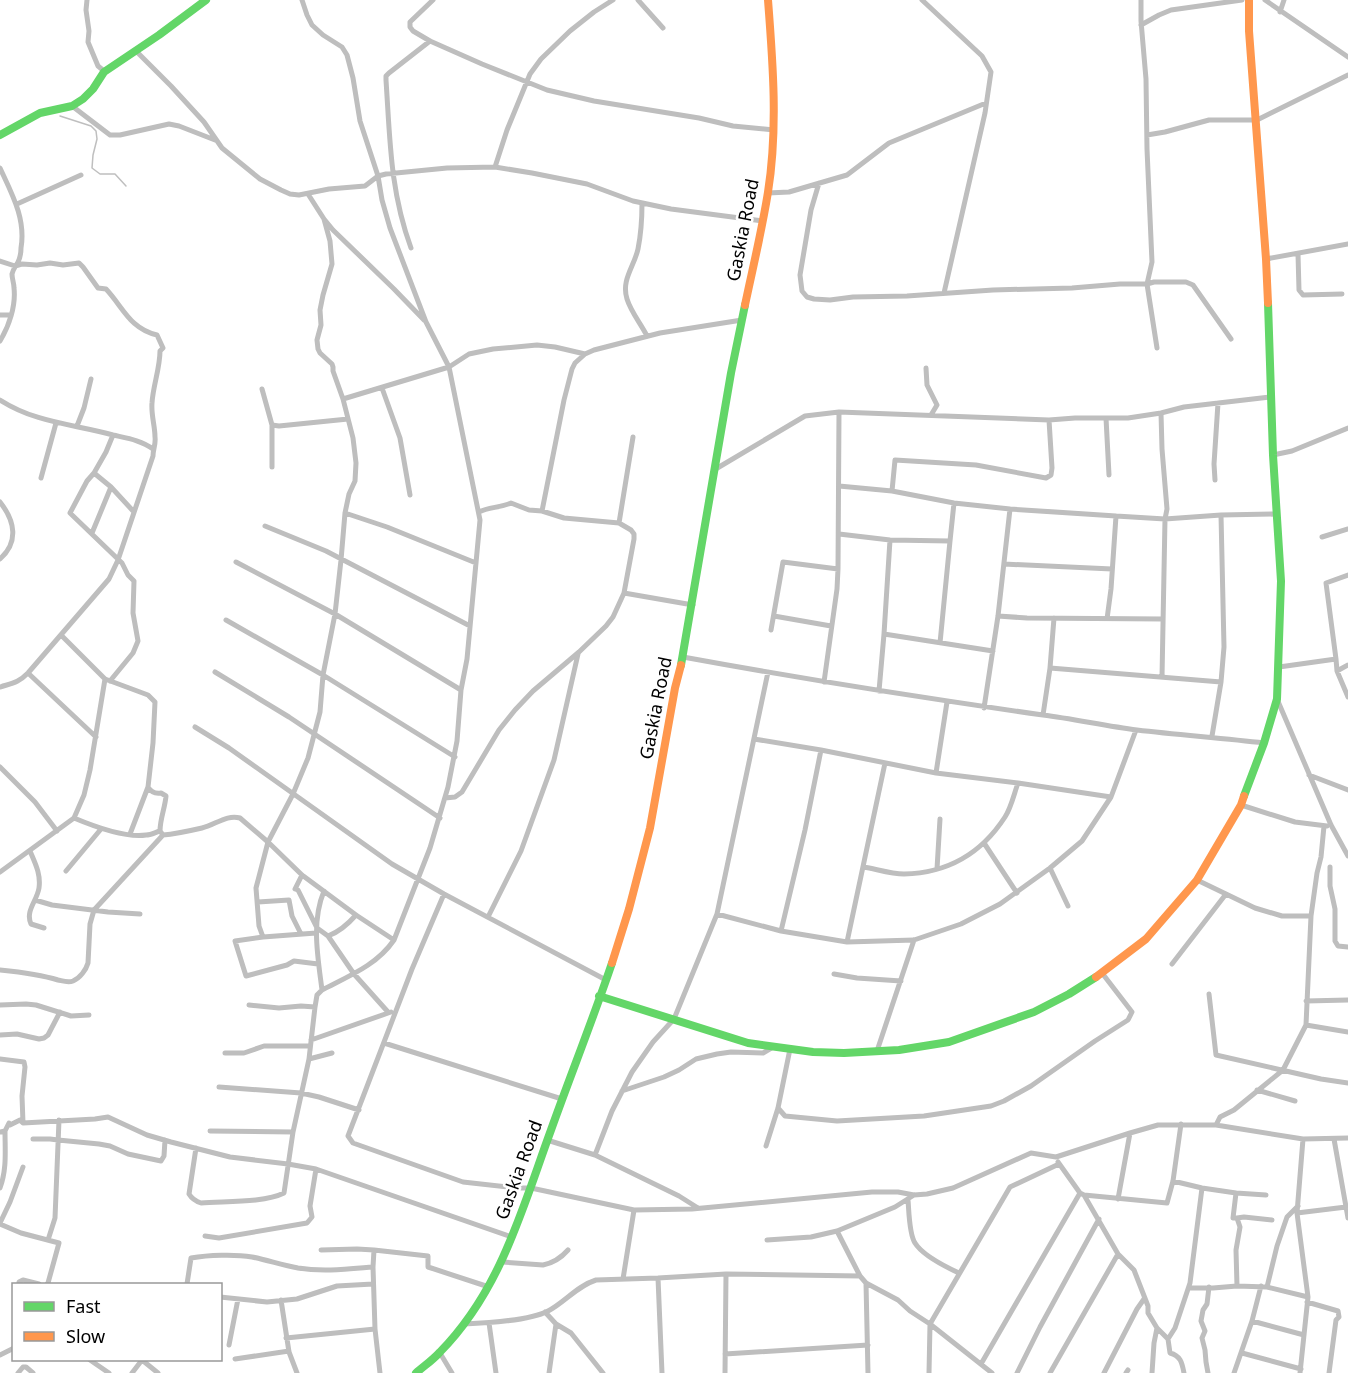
<svg xmlns="http://www.w3.org/2000/svg" width="1348" height="1373" viewBox="0 0 1348 1373" font-family="'Noto Sans',sans-serif">
	<rect width="100%" height="100%" fill="#fff"/>
	<g fill="none" stroke-linecap="round" stroke-linejoin="round">
		<path stroke="#bfbfbf" stroke-width="1.5" d="M60 116 91 126 96 131 97 139 93 155 92 168 100 174H115L126 186"/>
		<path stroke="#bebebe" stroke-width="5" d="M87 0 86 10 89 31 88 42 98 66 104 71
			M302 0 307 15 312 25 323 35 342 47 347 55 353 78 360 121 378 176 382 200 390 228 426 322 449 367 480 520 467 659 461 690 457 741 448 787 430 848 394 940C377 965 349 976 322 990
			M433 0 410 22V27L413 31 430 41 482 64 547 90 594 101 699 118 733 126 774 130
			M638 0 663 28
			M922 0 982 56 991 72 985 113 944 293
			M1141 0V21L1146 79 1147 149 1152 262 1147 284 1157 348
			M1265 0 1348 57
			M1280 12 1284 0
			M1141 25 1159 15 1171 10 1242 0
			M136 51 171 86 204 122 222 148 260 179 281 190 290 194 299 195 329 189 365 186 378 176 386 174 447 168 495 167 532 173 587 184 633 201 671 209 763 221
			M72 106 110 135H120L169 124 179 126 215 140
			M1147 135 1165 132 1209 120H1257L1348 75
			M495 167 507 130 530 74 541 59 570 31 594 12 613 0
			M0 168C12 194 26 219 21 248 21 252 20 258 18 262 16 266 13 269 12 274 12 279 14 283 14 288 16 306 9 326 0 341
			M819 183 811 210 800 275 802 291 807 297 814 299 830 300 853 297 907 296 993 290 1072 288 1120 284H1147L1154 282H1186L1193 285 1231 339
			M768 193 789 192 847 175 889 143 986 103
			M308 194 324 219 333 230 394 289 424 320
			M642 203C642 218 641 234 638 249 634 267 621 280 627 299 631 312 641 324 647 336
			M17 204 81 175
			M324 219 330 241 332 264 323 295 320 310 321 325 317 340 318 349 320 353 332 364 333 367V371L343 399
			M411 248C390 191 390 139 386 80V76L389 73 430 41
			M1298 254 1299 290 1303 295 1342 294
			M1266 259 1348 244
			M0 261 15 266 22 264 37 265 50 263 63 265 79 263 83 267 98 288 106 289C123 307 130 329 157 335L163 348 160 351C160 368 153 386 152 403 151 415 155 426 155 437 156 444 153 449 153 456L118 560 109 579 28 673C18 683 13 683 0 687
			M0 315H11
			M926 368 927 385 937 405 931 415
			M382 388 400 438 410 495
			M262 389 272 425 279 426 348 419
			M0 400C36 423 73 424 113 435 126 438 141 440 153 449
			M1161 413 1162 449 1167 509 1165 519 1162 677
			M1106 418 1109 475
			M77 426 84 408 91 379
			M1273 455 1292 451 1348 428
			M272 467V425
			M714 470 805 416 839 412 1049 420 1075 418H1128L1161 413 1184 407 1270 397
			M94 473 111 487 134 512
			M41 478 56 423
			M1215 480 1214 464 1218 403
			M839 486 892 491 954 503 1010 509 1116 516 1165 519 1221 515 1277 514
			M892 491 895 460 976 465 1046 478 1051 475 1052 468 1049 420
			M0 502C15 521 19 542 0 559
			M542 511 564 400 572 369 575 363 585 354 594 350 660 333 742 320
			M345 513 387 527 476 563
			M619 523 633 437
			M265 526 326 551 470 626
			M92 533 111 487
			M839 534 890 540 950 541
			M1322 537 1348 529
			M236 562 335 614 461 690
			M1004 564 1112 569
			M624 593 693 605
			M774 616 831 626
			M998 616 1027 618 1163 619
			M1107 619 1111 589 1116 516
			M226 620 323 675 455 757
			M771 630 783 562 838 569
			M884 634 993 651
			M61 635 105 679 148 695 155 702 153 743 148 787 130 834
			M940 643 950 541 954 503
			M683 657C803 679 923 698 1043 715 1074 719 1106 726 1137 730 1179 735 1222 738 1264 743
			M1336 659 1326 583 1348 575
			M1348 665 1337 671 1348 697
			M1279 667 1336 659 1337 671
			M1050 668 1221 682
			M215 672 289 717 440 818
			M28 673 96 737
			M110 681 133 653 138 641 133 613 134 581 128 575 122 563 70 513 87 481 94 473 106 452 113 435
			M824 682 837 589 838 569 839 412
			M879 691 884 634 890 540
			M1277 699 1331 825 1348 856
			M984 708 998 616 1010 509
			M1043 715 1050 668 1054 618
			M195 727 229 748 392 864 444 894 606 980
			M1212 736 1221 682 1224 647 1221 515
			M754 739 821 750 936 773 1018 783 1111 797
			M0 767 35 802 57 831
			M936 773 947 702
			M1309 775 1348 790
			M148 787C151 792 155 794 161 793L166 796C165 808 160 819 160 831
			M445 798 455 797 462 792 499 730 515 710 533 691 579 652 606 626 613 617 624 593 634 539V534L631 530 619 523 564 518 542 511 529 510 511 503C499 508 489 507 479 512
			M1241 805 1295 822 1327 826
			M74 818C93 826 125 838 146 835 151 835 156 832 160 831L163 835C176 834 189 831 202 828 215 825 227 814 240 818L268 842 302 875 356 915 394 940
			M984 843 1017 893
			M30 851C35 863 41 874 39 888 37 901 25 911 31 924L44 928
			M864 867C876 869 891 874 904 874 948 873 981 854 1005 817 1011 808 1014 794 1018 783
			M1330 867V886L1335 909V941L1338 946 1348 947
			M1050 868 1068 906
			M937 869 940 819
			M66 871 101 829
			M0 872 74 818 84 795 90 770 105 679
			M302 875 295 889 298 890 317 928 328 936 354 974 388 1012
			M1197 880 1255 908 1282 916H1311
			M444 894 412 969 348 1136 353 1143 463 1182 516 1188H531L634 1210 692 1209 872 1192H898L914 1195 927 1194 953 1188 1031 1153 1056 1157 1130 1133 1158 1125H1216L1303 1139 1348 1138
			M35 900 52 905 108 912 140 914
			M258 902 289 900 292 916 301 934
			M717 914 781 931 847 942 914 940 961 924 1000 904 1050 868 1082 841 1111 797 1136 730
			M488 917 521 851 554 760 578 654
			M781 931 805 830 821 750
			M316 933 263 937 235 941 246 976 287 965 294 961 318 964
			M328 936C339 932 349 923 356 915
			M263 937 259 926 256 888 268 842 293 794 308 758 320 712 323 675 335 614 341 560 345 513 349 494 355 481 356 463 353 438 343 399 449 367 469 354 493 349 537 345 555 347 585 354
			M847 942 885 763
			M1172 964 1226 894
			M0 970C20 972 39 974 58 980 63 981 68 983 73 981 80 978 86 970 88 963L90 924 94 910 163 835
			M834 974 857 978 901 981
			M1209 994 1216 1055 1321 1079 1348 1083
			M1306 1001 1348 1000
			M0 1005 26 1004 36 1005 71 1016 89 1015
			M249 1005 279 1008 301 1006 315 1007
			M1306 1025 1348 1032
			M0 1035 17 1034 39 1039 44 1038 48 1035 60 1012
			M311 1040 391 1012
			M384 1043 562 1099
			M877 1051 914 940
			M225 1053H244L264 1046H310
			M0 1059 24 1062 25 1067 22 1096 23 1123
			M309 1059 332 1053
			M219 1087 301 1093 319 1097 359 1110
			M1257 1090 1295 1101
			M622 1091 664 1077 679 1070 696 1059 717 1054 731 1052 763 1053 773 1047
			M778 1108 785 1116 837 1121 924 1116 991 1106 1004 1101 1031 1086 1095 1041 1128 1020 1132 1012 1102 973
			M1216 1125 1220 1117 1234 1110 1283 1070 1306 1025 1311 916 1317 873 1321 857 1324 826
			M210 1131 293 1132
			M0 1132 5 1131 9 1123 10 1125 20 1120 23 1123 95 1119 108 1117 147 1135 171 1142 230 1157 288 1164 316 1169 512 1237
			M33 1139H50L58 1140 99 1144 110 1146 128 1154 161 1161 164 1156 165 1140
			M1334 1139 1348 1218
			M547 1140 595 1155
			M766 1146 778 1108 790 1049
			M196 1148 189 1194C192 1199 195 1201 201 1203 224 1201 264 1203 284 1193L293 1132 309 1059 315 1007 317 995 322 990C318 958 311 922 324 891
			M1058 1162 1080 1193 1084 1195 1118 1254 1134 1270 1148 1306V1313L1157 1328 1168 1339
			M1173 1181 1202 1188 1236 1193 1233 1218H1237L1240 1227 1236 1250 1237 1286
			M0 1188C7 1169 5 1151 5 1131
			M1236 1193 1266 1195
			M1084 1195 1167 1203 1173 1181 1181 1124
			M1118 1199 1130 1133
			M908 1200C909 1211 909 1234 915 1243 923 1256 946 1267 959 1273
			M698 1208 679 1196 595 1155 612 1111 632 1072 653 1042 674 1019 717 914 768 672
			M1297 1213 1346 1207
			M1237 1218 1244 1217 1272 1220
			M0 1223 10 1202 23 1167
			M0 1224 21 1233 59 1243 48 1283 47 1284
			M837 1231 860 1276 866 1283 898 1300 910 1311 930 1324 992 1373
			M205 1236 219 1238 307 1223 312 1217 310 1206 316 1169
			M48 1240 55 1218 59 1120
			M767 1240 811 1237 837 1231 895 1207 914 1195
			M321 1250 357 1249 374 1250 373 1267
			M374 1250 428 1256V1267L489 1287
			M502 1262 543 1265C553 1263 561 1258 568 1250
			M658 1278 662 1373
			M623 1279 634 1210
			M866 1283 868 1373
			M19 1284V1282L23 1280 39 1284
			M187 1284 191 1258C208 1255 235 1254 252 1257 267 1260 282 1265 298 1268 323 1272 348 1269 373 1267L375 1329 380 1373
			M1267 1287 1277 1246 1287 1217 1298 1206
			M1189 1288H1213L1237 1286 1267 1287 1308 1297
			M220 1297 267 1302 297 1299 337 1286 373 1284
			M281 1300 289 1352 297 1373
			M1307 1302 1338 1311 1339 1317 1336 1320 1329 1373
			M545 1312 556 1324 571 1333 603 1373
			M1252 1321 1304 1335
			M489 1323 496 1373
			M464 1324C486 1323 529 1321 548 1311 565 1302 577 1286 596 1280L658 1278 726 1274 860 1276
			M286 1338 375 1329
			M229 1345 238 1299
			M440 1353 452 1373
			M1242 1353 1301 1369
			M725 1354 868 1345
			M0 1355 14 1348
			M235 1359 289 1351
			M90 1360 109 1373
			M142 1360 158 1373
			M981 1364 1080 1193
			M18 1373 23 1367H26L33 1373
			M132 1373 142 1360
			M549 1373 556 1324
			M725 1373 726 1274
			M929 1373 930 1324 1010 1187 1059 1164
			M1017 1373 1040 1327 1099 1219
			M1050 1373 1118 1254
			M1104 1373 1137 1309 1144 1299
			M1126 1373 1128 1370
			M1152 1373 1154 1343 1157 1328
			M1184 1373C1182 1363 1181 1356 1170 1353L1168 1339 1175 1328 1190 1283 1202 1188
			M1208 1373 1206 1362 1205 1350 1202 1338 1205 1331 1201 1321 1203 1310 1207 1304 1209 1287
			M1234 1373 1252 1321 1261 1286
			M1300 1373 1308 1297 1297 1213 1303 1139"/>
		<path stroke="#63d668" stroke-width="8" d="M0 135 40 113 72 106 83 99 93 89 104 72 159 35 206 0
			M681 665 731 373 745 305
			M1244 796 1264 743 1277 699 1281 581 1273 455 1268 303
			M599 996 748 1043 813 1052 844 1053 899 1050 949 1042 1034 1012 1069 994 1096 977
			M416 1373C424 1366 433 1360 440 1352 501 1290 522 1209 551 1130 571 1074 593 1019 612 963"/>
		<path stroke="#ff974d" stroke-width="8" d="M1249 0V31L1266 259 1268 303
			M745 305C753 267 762 230 768 192 778 129 773 64 768 0
			M612 963 629 909 650 828 675 688 681 665
			M1096 977 1146 939 1197 880 1241 805 1244 796"/>
	</g>
	<g text-anchor="middle" stroke-width="5" stroke-linejoin="round" paint-order="stroke">
		<g font-size="18" fill="#000" stroke="#fff">
			<text transform="translate(743 230) rotate(-79)" y="6">Gaskia Road</text>
			<text transform="translate(656 708) rotate(-79)" y="6">Gaskia Road</text>
			<text transform="translate(519 1170) rotate(-70)" y="6">Gaskia Road</text>
		</g>
	</g>
	<rect x="12" y="1283" width="210" height="78" fill="#ffffff" stroke="#999999" stroke-width="1.5"/>
	<rect x="24" y="1302" width="30" height="9" fill="#63d668" stroke="#999999" stroke-width="1.5"/>
	<text x="66" y="1313" font-size="18" fill="#000000">Fast</text>
	<rect x="24" y="1332" width="30" height="9" fill="#ff974d" stroke="#999999" stroke-width="1.5"/>
	<text x="66" y="1343" font-size="18" fill="#000000">Slow</text>
</svg>
